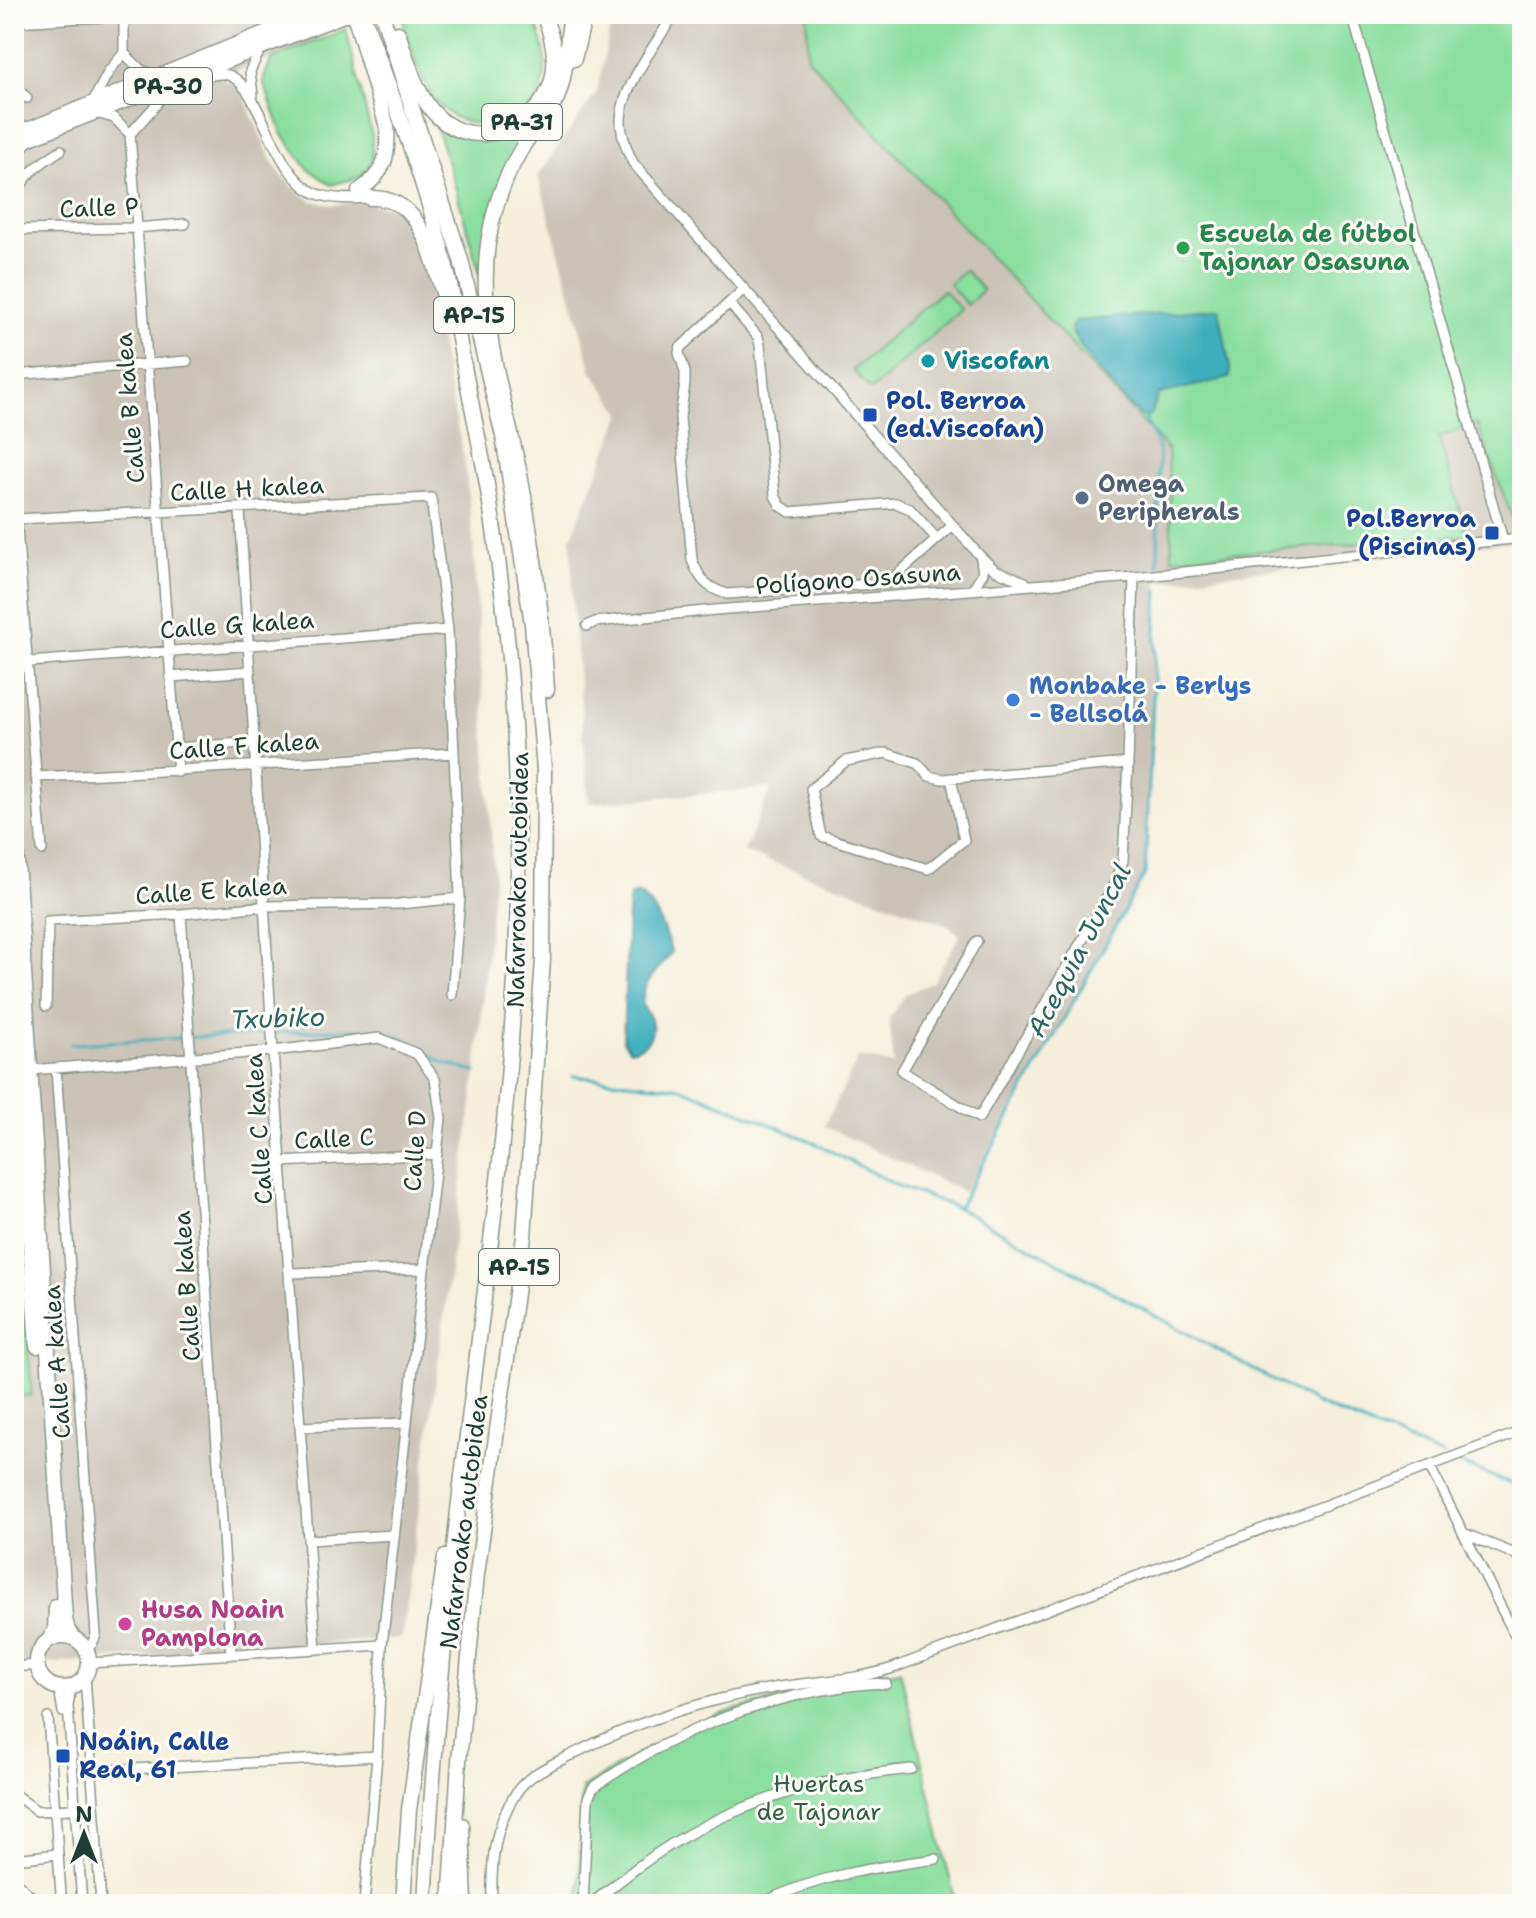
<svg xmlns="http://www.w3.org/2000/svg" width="1536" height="1918" viewBox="0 0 1536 1918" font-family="'Shantell Sans',sans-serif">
	<rect width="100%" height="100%" fill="#fdfcf7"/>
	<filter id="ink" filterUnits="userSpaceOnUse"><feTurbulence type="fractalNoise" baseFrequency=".0125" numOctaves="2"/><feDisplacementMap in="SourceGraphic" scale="16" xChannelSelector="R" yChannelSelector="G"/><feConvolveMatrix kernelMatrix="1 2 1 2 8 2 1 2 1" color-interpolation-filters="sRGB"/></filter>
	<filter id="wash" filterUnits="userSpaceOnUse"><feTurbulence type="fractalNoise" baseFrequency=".006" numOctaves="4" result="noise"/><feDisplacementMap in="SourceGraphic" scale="32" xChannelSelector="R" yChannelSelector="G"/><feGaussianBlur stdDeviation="1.8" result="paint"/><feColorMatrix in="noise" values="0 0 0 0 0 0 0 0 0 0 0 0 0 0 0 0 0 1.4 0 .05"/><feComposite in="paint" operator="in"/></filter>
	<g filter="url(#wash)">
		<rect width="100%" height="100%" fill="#f6efdd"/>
		<path fill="#cbc3b8" d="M14 14H310L319 40 219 77 234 85 242 93 271 160 284 179 298 192 312 201 332 205 360 202 397 208 418 234 465 464 473 540 494 879 476 1072 402 1638 14 1666V1396L31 1394 14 1172Z
			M613 14H1522V541L1158 582 1145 874 964 1192 824 1126 859 1057 894 1065 889 1018 906 994 932 983 960 935 948 925 744 852 771 788 589 803 573 608 571 538 622 413 592 372 538 176 597 92Z"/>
		<path fill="#89dea0" stroke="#548e6a" stroke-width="2" d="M401 14H532C543 40 549 56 543 85 534 124 476 136 447 112 419 89 412 47 401 14Z
			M807 14H1522V527L1516 528 1477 424 1439 437 1467 535 1172 558 1168 450 808 58Z
			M346 29 372 136V161L361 177 331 185 307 168 282 133 263 81 271 59Z
			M435 123 500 138 523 131 480 276 455 186Z
			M965 270 983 290 967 305 949 284Z
			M943 290 961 310 871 390 853 370Z
			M14 1172 32 1395 14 1396Z
			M900 1670 956 1904H579L582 1788C627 1761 683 1725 734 1710 789 1694 846 1688 900 1670Z"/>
		<path fill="#3eadbb" stroke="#2e7578" stroke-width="2" d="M1219 308 1230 368 1229 378 1159 394 1151 414 1145 418C1127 407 1078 348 1071 329L1075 321Z
			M636 893C658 902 663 932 672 952 659 971 640 981 643 1007 659 1025 654 1046 630 1050L623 1041 628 913 630 896Z"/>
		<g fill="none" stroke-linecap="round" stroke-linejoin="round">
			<path stroke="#3eadbb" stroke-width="3" d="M1145 418 1159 449 1158 565
				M71 1044 350 1029 383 1031 408 1041 444 1063 476 1072
				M573 1076 682 1088 811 1141 898 1186 958 1208 1317 1404 1443 1456
				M958 1208 1145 874 1158 590
				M1454 1461 1522 1488"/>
		</g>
	</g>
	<g filter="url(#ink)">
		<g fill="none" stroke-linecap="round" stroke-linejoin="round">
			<g stroke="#8a9688" stroke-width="12">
				<path id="minor" d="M124 14V53
					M674 14C657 43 621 88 621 121 621 136 627 150 633 163L980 556 995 570 1025 582
					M1352 14 1503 540
					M14 22 155 14
					M187 82C197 80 212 73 223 74 261 77 269 172 315 193 332 200 352 199 370 198
					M14 85 27 98
					M253 95 250 71 261 48
					M92 103 109 71 124 53 141 70 156 75
					M95 113 114 118 130 134 156 105 168 86
					M130 134 178 772
					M14 200C22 176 40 163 61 150
					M14 230 135 228 185 224
					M743 290 680 348 679 353 685 372V384L680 417 692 560C700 580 707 588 727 594L888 583 953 525
					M729 303 758 337 760 345 775 496 781 506 790 512 896 503 910 509 937 539
					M14 375 187 361
					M14 490 42 850
					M240 510 273 1051 316 1649
					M17 519 431 498 448 630 454 753 460 898 452 995
					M972 590 983 573 981 559
					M587 626 595 622 715 610 1134 577 1522 538
					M29 662 448 630
					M170 677 250 671
					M176 748 255 742
					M1128 763 1134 577
					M36 777C176 772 315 761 454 753
					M951 778 964 840 928 869 821 836 811 789 846 761 886 753 917 763 929 776 942 779 1128 763 1123 861 1112 889 979 1118 902 1071 977 941
					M181 914 231 1655
					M46 1006 48 921 181 914 266 906 399 904 460 898
					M56 1069 96 1635 92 1644 85 1649
					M30 1070 273 1051 379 1038 417 1054 435 1079 441 1118 382 1645 377 1756 364 1904
					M281 1162 437 1154
					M289 1273 424 1269
					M300 1427 407 1423
					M1430 1467 1522 1649
					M1463 1533 1522 1557
					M308 1540 394 1535
					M89 1663 382 1645
					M14 1667 37 1665
					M85 1676 101 1904
					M71 1687 68 1706 82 1904
					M59 1688 63 1712
					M48 1718 61 1894 56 1904
					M92 1771 377 1756
					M14 1794 37 1811 70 1809
					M14 1854 24 1858 57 1854
					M14 1880 39 1904
					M492 1904C491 1864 493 1828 516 1793 527 1775 553 1764 571 1755 633 1723 704 1700 773 1688 814 1681 853 1681 893 1668L1522 1431
					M583 1904 588 1798 593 1788C666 1736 754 1699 843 1687 857 1685 872 1682 886 1684
					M591 1904C609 1890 626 1875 645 1862 722 1806 817 1778 911 1769
					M760 1904C815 1876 875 1867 936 1859"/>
			</g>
			<g stroke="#8a9688" stroke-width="17">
				<path id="highway" d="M354 14 387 127C389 157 385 173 359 191
					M363 14C396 107 433 201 453 298 455 307 455 317 457 327 466 383 480 440 489 497 513 649 523 803 516 957 508 1139 480 1320 459 1502 444 1635 432 1770 425 1904
					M382 14 461 260 503 436 532 624 544 770 543 959 524 1236 477 1574 459 1761 450 1904
					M398 33C408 61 416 96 438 117 476 153 539 127 552 80 558 57 552 35 543 14
					M574 59 585 14
					M14 129H30L311 14
					M14 152 27 139 346 14
					M370 198C433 196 431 278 453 318
					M547 690C543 621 534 552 522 485 507 406 477 325 488 244 493 207 505 175 525 143 535 127 549 115 557 98 568 71 566 42 571 14
					M14 813 65 1619 68 1631 75 1639
					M14 1017 37 1346
					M37 1662a26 26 0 1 1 52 0a26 26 0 1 1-52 0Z
					M49 1640 55 1630 56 1606
					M462 1825 465 1904
					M403 1904 409 1810 445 1557"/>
			</g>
			<use href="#minor" stroke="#fff" stroke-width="9"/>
			<use href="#highway" stroke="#fff" stroke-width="14"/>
		</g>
	</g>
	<circle fill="#2e9e5b" stroke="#fdfcf7" stroke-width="3" cx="1183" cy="248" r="8"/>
	<circle fill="#0f9aa8" stroke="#fdfcf7" stroke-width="3" cx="928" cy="361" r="8"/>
	<g fill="#1a4fb4" stroke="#fdfcf7" stroke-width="3">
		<rect x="862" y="407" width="16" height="16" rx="4"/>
		<rect x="1484" y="525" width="16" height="16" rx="4"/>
		<rect x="55" y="1748" width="16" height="16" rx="4"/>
	</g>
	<circle fill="#5c6f8a" stroke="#fdfcf7" stroke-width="3" cx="1082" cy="498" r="8"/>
	<circle fill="#3f7fe0" stroke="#fdfcf7" stroke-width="3" cx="1013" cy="700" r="8"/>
	<circle fill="#d1479c" stroke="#fdfcf7" stroke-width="3" cx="125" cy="1624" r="8"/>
	<g text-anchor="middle" stroke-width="6" stroke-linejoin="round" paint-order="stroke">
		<g fill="#fdfcf7" stroke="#62766e" stroke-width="2">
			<rect x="124" y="68" width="88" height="36" rx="6"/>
			<rect x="482" y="104" width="80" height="36" rx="6"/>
			<rect x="434" y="297" width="80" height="36" rx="6"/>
			<rect x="479" y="1249" width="80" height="36" rx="6"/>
		</g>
		<g font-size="22" font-weight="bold" fill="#1f3d34">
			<text x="168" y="94">PA-30</text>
			<text x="522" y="130">PA-31</text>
			<text x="474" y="323">AP-15</text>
			<text x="519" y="1275">AP-15</text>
		</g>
		<g font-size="24" fill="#1f3d34" stroke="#fdfcf7">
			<text transform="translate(99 208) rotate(-2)" y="8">Calle P</text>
			<text transform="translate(130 408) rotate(-95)" y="8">Calle B kalea</text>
			<text transform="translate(247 489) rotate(-3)" y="8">Calle H kalea</text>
			<text transform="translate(858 579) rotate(-4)" y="8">Polígono Osasuna</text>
			<text transform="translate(237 625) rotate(-4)" y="8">Calle G kalea</text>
			<text transform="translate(244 746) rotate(-4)" y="8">Calle F kalea</text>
			<text transform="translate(518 880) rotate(-89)" y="8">Nafarroako autobidea</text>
			<text transform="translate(211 891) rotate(-4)" y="8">Calle E kalea</text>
			<text transform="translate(259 1129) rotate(-94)" y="8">Calle C kalea</text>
			<text transform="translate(334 1139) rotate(-3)" y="8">Calle C</text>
			<text transform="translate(415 1151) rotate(-86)" y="8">Calle D</text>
			<text transform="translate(187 1286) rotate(-94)" y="8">Calle B kalea</text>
			<text transform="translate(57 1362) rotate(-94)" y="8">Calle A kalea</text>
			<text transform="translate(464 1522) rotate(-83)" y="8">Nafarroako autobidea</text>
		</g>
		<g font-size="24" font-weight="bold" fill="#27864d" stroke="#fdfcf7" text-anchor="start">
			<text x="1199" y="242">Escuela de fútbol<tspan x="1199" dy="28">Tajonar Osasuna</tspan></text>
		</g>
		<g font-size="24" font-weight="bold" fill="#0d838f" stroke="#fdfcf7" text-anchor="start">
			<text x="944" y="369">Viscofan</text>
		</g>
		<g font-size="24" font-weight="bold" fill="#164399" stroke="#fdfcf7" text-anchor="start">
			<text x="886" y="409">Pol. Berroa<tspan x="886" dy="28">(ed.Viscofan)</tspan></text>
			<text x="1476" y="527" text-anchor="end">Pol.Berroa<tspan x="1476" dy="28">(Piscinas)</tspan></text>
			<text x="79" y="1750">Noáin, Calle<tspan x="79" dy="28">Real, 61</tspan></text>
		</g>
		<g font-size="24" font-weight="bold" fill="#4e5e75" stroke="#fdfcf7" text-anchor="start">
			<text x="1098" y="492">Omega<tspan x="1098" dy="28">Peripherals</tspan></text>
		</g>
		<g font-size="24" font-weight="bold" fill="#366cbe" stroke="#fdfcf7" text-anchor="start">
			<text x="1029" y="694">Monbake - Berlys<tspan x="1029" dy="28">- Bellsolá</tspan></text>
		</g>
		<g font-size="24" font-weight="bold" fill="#b23c85" stroke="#fdfcf7" text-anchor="start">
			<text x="141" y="1618">Husa Noain<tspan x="141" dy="28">Pamplona</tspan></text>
		</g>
		<g font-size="24" fill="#345d4a" stroke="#fdfcf7">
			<text x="819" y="1792">Huertas<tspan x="819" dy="28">de Tajonar</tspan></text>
		</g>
		<g font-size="26" font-style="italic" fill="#2a6463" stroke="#fdfcf7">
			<text transform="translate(1079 950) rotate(-62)" y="9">Acequia Juncal</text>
			<text transform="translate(278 1018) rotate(-2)" y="9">Txubiko</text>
		</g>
	</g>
	<rect width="1536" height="1918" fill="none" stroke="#fdfcf7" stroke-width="48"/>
	<g transform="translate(84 1834)" stroke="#fdfcf7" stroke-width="6" paint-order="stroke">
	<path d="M0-6L14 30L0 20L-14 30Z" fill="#1f3d34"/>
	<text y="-12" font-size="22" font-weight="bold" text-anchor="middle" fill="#1f3d34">N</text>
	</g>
</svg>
